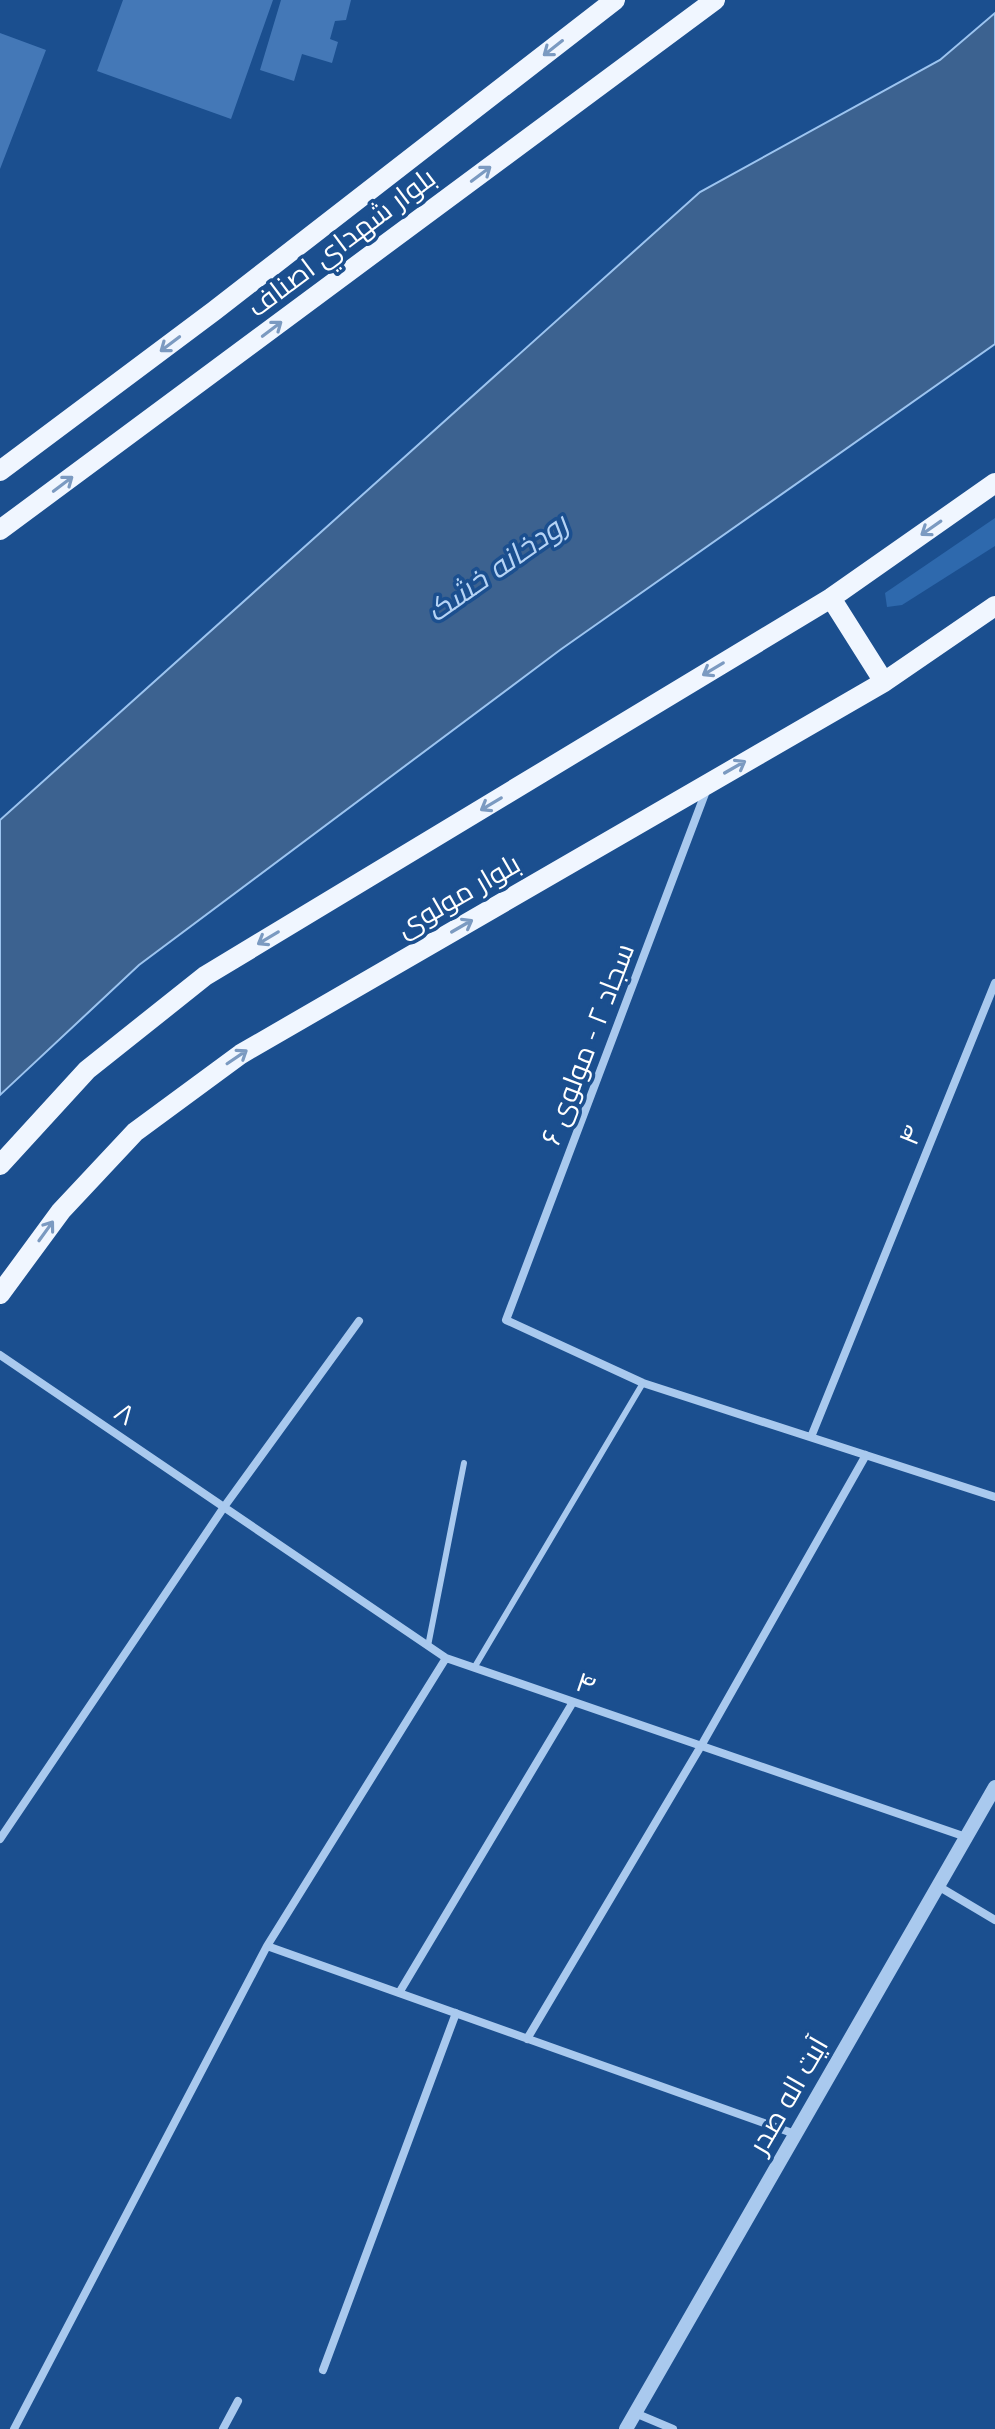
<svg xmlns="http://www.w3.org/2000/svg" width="995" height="2429" viewBox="0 0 995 2429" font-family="Montserrat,Cairo,sans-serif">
	<rect width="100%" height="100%" fill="#1b4f8f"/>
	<path fill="#2e69ad" d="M995 518V546L902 605 887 607 885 593Z"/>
	<path fill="#3c6290" stroke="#9cc4f0" stroke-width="2" d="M995 13V344L560 650 139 965 0 1095V820L700 192 940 60Z"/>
	<path fill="#4478b7" d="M123 0H273L231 119 97 71Z
		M281 0H351L346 20 335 21 330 39 338 42 332 63 302 54 294 81 260 70Z
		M0 33 46 50 0 169Z"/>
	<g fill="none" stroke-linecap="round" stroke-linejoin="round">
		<path stroke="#a9c9ee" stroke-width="6" d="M428 1646 464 1463
			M474 1668 643 1383"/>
		<path stroke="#a9c9ee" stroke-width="8" d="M706 791 506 1320 643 1383 995 1497
			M0 1355 446 1658 966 1837
			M811 1437 995 983
			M0 1839 224 1507 359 1321
			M938 1886 995 1920
			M267 1946 795 2134
			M399 1993 573 1702
			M527 2039 701 1746 866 1455
			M323 2370 456 2013
			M635 2413 673 2429
			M14 2429 267 1946 446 1658
			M223 2429 238 2401"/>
		<path stroke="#a9c9ee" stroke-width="14" d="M626 2429 995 1787"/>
		<path stroke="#f0f6ff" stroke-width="20" d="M0 471 214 311 615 0
			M0 530 715 0
			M831 598 884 682
			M0 1165 87 1070 205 976 831 598 995 483
			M0 1294 61 1211 135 1132 241 1054 884 682 995 606"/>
	</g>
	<defs><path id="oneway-shaft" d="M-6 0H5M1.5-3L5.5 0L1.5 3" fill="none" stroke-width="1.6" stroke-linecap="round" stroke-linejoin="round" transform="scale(2)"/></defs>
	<g stroke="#7b9ac1">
		<use href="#oneway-shaft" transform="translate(553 48) rotate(142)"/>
		<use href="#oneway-shaft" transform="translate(481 174) rotate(-37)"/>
		<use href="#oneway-shaft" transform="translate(272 329) rotate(-37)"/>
		<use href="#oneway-shaft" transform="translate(170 344) rotate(143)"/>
		<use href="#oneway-shaft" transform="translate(63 484) rotate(-37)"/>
		<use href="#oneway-shaft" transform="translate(931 528) rotate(145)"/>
		<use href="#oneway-shaft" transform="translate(713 669) rotate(149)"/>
		<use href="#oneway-shaft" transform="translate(735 767) rotate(-30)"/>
		<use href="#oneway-shaft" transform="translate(491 804) rotate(149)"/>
		<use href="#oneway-shaft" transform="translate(462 926) rotate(-30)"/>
		<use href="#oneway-shaft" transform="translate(268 938) rotate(149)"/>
		<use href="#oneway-shaft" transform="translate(237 1057) rotate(-34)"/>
		<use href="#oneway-shaft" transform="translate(46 1231) rotate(-54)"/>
	</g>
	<g text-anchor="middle" stroke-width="7" stroke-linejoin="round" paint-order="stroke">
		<g font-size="28" fill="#fff" stroke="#1b4f8f">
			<text transform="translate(341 242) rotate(-37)" y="10">بلوار شهداي اصناف</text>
			<text transform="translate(458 895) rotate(-30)" y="10">بلوار مولوی</text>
			<text transform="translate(587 1044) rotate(-69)" y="10">سجاد ۲ - مولوی ۶</text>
			<text transform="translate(910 1135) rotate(-68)" y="10">۴</text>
			<text transform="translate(125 1413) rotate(34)" y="10">۸</text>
			<text transform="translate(586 1683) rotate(19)" y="10">۴</text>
			<text transform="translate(788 2095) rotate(-60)" y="10">آیت اله صدر</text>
		</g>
		<g font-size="30" font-style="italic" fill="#b5d3f5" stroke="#1b4f8f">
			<text transform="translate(497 568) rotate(-35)" y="10">رودخانه خشک</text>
		</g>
	</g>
</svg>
